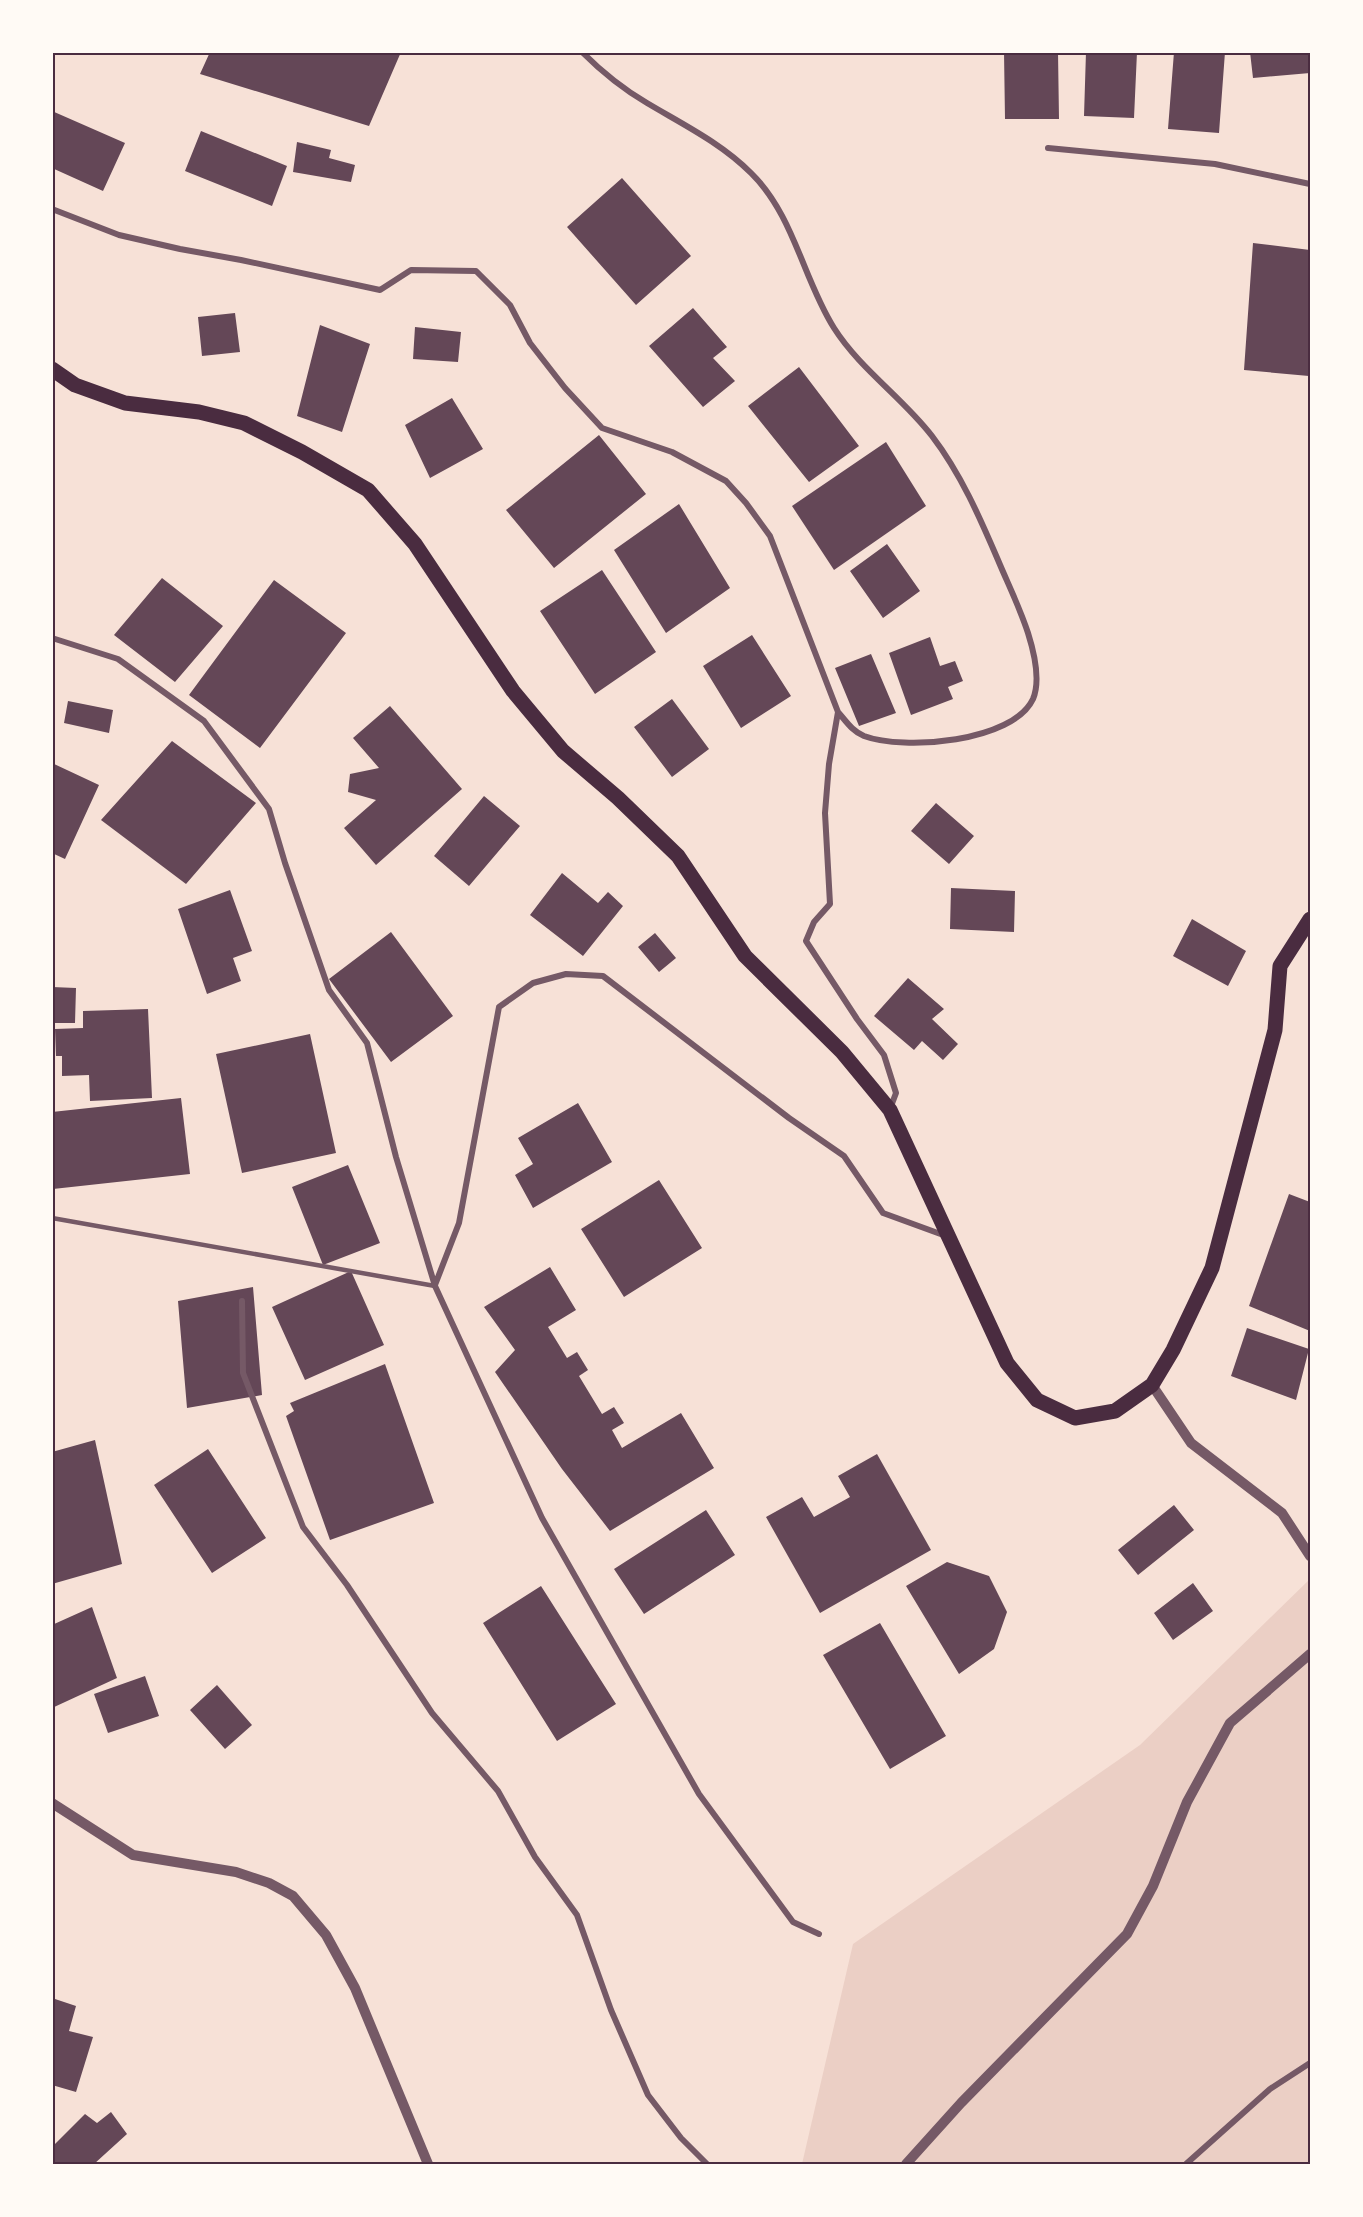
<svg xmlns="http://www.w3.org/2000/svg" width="1363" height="2217" viewBox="0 0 1363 2217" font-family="'Crimson Pro',serif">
	<rect width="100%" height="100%" fill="#f7e1d7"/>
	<path fill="#ebcfc5" d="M1310 1579V2164H802L853 1944 1140 1745Z"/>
	<path fill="#644757" d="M210 52H401L369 126 200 74Z
		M1004 52H1058L1059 119H1005Z
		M1086 52H1137L1134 118 1084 116Z
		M1174 52H1225L1219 133 1168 129Z
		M1250 52H1310V73L1253 78Z
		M52 111 125 143 103 191 52 168Z
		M201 131 287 166 272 206 185 171Z
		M297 142 331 150 329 158 355 165 351 182 293 172Z
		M622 178 691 256 636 305 567 227Z
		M1253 243 1310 250V357L1309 376 1244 370Z
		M693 308 727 347 713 358 735 381 703 407 649 346Z
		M235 313 240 352 202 356 198 317Z
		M320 325 370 344 342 432 297 416Z
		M415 327 461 332 458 362 413 359Z
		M799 367 859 446 809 482 748 406Z
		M452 398 483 449 430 478 405 425Z
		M599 435 646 494 554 568 506 510Z
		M886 442 926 506 834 570 792 506Z
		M679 504 730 588 666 633 614 550Z
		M887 544 920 591 883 618 850 571Z
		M602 570 656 652 595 694 540 611Z
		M162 578 223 626 175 682 114 635Z
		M274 580 346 633 260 748 189 695Z
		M752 635 791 696 741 728 703 666Z
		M930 637 940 666 955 661 963 681 948 687 953 699 911 715 889 653Z
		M871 654 896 713 859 726 835 668Z
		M672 699 709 749 672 777 634 727Z
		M68 701 113 710 109 733 64 723Z
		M390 706 462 789 376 865 344 828 376 800 348 792 350 774 379 768 353 738Z
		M172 741 256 803 186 884 101 820Z
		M52 763 99 785 65 859 52 853Z
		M484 796 520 826 469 886 434 856Z
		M936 803 974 836 949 864 911 831Z
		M562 873 598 903 608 892 623 906 583 956 530 915Z
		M951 888 1015 891 1014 932 950 929Z
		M230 890 252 951 233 958 241 981 207 994 178 909Z
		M1192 919 1246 951 1228 986 1173 956Z
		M391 932 453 1016 391 1062 329 979Z
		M655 933 676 958 659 972 638 947Z
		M908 978 944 1009 932 1019 958 1044 943 1060 922 1041 914 1050 874 1016Z
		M52 987 76 988 75 1023H52Z
		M148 1009 152 1098 90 1101 89 1075 62 1076V1056H56L55 1029 83 1028V1011Z
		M310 1034 336 1153 242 1173 216 1054Z
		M181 1098 190 1174 53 1189 52 1112Z
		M578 1103 612 1162 533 1208 515 1175 533 1164 518 1138Z
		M348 1165 380 1243 323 1265 292 1187Z
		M659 1180 702 1248 624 1297 581 1229Z
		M1289 1194 1310 1202V1331L1249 1306Z
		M550 1267 576 1310 548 1327 567 1358 577 1352 588 1370 579 1376 602 1414 614 1407 624 1423 612 1430 622 1448 681 1413 714 1468 610 1531 562 1469 495 1372 515 1350 484 1307Z
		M351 1271 384 1345 305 1380 272 1307Z
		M253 1287 262 1395 187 1408 178 1301Z
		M1247 1328 1309 1349 1296 1400 1231 1376Z
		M385 1364 434 1503 330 1540 286 1416 294 1411 290 1403Z
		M95 1440 122 1564 52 1584V1452Z
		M208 1449 266 1538 212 1573 154 1485Z
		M877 1454 931 1550 820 1613 766 1517 802 1497 814 1517 850 1497 838 1476Z
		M1174 1505 1194 1530 1138 1575 1118 1550Z
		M706 1510 735 1555 644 1614 614 1569Z
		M947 1562 989 1576 1007 1612 994 1649 959 1674 906 1586Z
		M1193 1583 1213 1611 1173 1640 1154 1613Z
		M541 1586 616 1704 557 1741 483 1623Z
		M92 1607 117 1678 52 1708V1625Z
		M880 1623 946 1736 890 1769 823 1655Z
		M145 1676 159 1716 108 1733 94 1694Z
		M217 1685 252 1725 225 1749 190 1710Z
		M52 1998 76 2006 69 2031 93 2037 76 2092 52 2085Z
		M111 2112 127 2134 94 2164H52V2147L85 2114 97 2123Z"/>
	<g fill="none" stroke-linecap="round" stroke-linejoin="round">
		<path stroke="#755966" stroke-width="4.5" d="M52 1218 435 1286"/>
		<path stroke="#755966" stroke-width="6" d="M582 52C602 72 623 89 647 103 684 125 721 143 751 173 794 215 803 279 834 328 860 369 903 398 932 436 961 474 980 518 998 560 1008 584 1020 608 1028 633 1034 652 1041 680 1033 699 1013 742 904 751 864 736 852 731 846 721 838 712
			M1048 148 1215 164 1310 184
			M52 209 119 235 180 249 241 260 380 290 411 270 476 271 510 305 530 343 565 388 602 428 672 452 726 481 746 503 770 536 838 712 829 764 825 813 830 904 814 922 806 941 857 1019 884 1055 896 1093 890 1109
			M52 638 118 659 204 721 269 809 285 863 329 990 367 1043 396 1157 435 1286 542 1518 699 1794 793 1922 819 1934
			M435 1285 459 1223 499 1007 533 983 566 974 603 976 789 1118 844 1156 883 1213 946 1236
			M242 1301 243 1373 303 1527 347 1585 432 1713 498 1791 535 1857 577 1915 611 2010 648 2095 681 2138 707 2164
			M1186 2164 1270 2089 1310 2063"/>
		<path stroke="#755966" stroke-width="10" d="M1152 1385 1191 1443 1282 1513 1310 1556
			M52 1803 133 1855 236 1872 269 1883 293 1896 326 1935 355 1988 428 2164
			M906 2164 961 2103 1127 1934 1153 1886 1187 1802 1230 1723 1310 1654"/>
		<path stroke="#4a2c40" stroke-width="15" d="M52 369 75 385 125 403 199 412 244 423 302 452 368 490 415 544 513 691 563 751 618 798 678 856 745 956 842 1052 890 1110 1007 1363 1037 1400 1075 1418 1115 1411 1152 1385 1173 1350 1212 1268 1275 1030 1280 966 1310 919"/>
	</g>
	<rect width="1363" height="2217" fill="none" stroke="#fffaf5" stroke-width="108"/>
	<rect x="54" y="54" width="1255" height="2109" fill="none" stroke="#4a2c40" stroke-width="2"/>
</svg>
